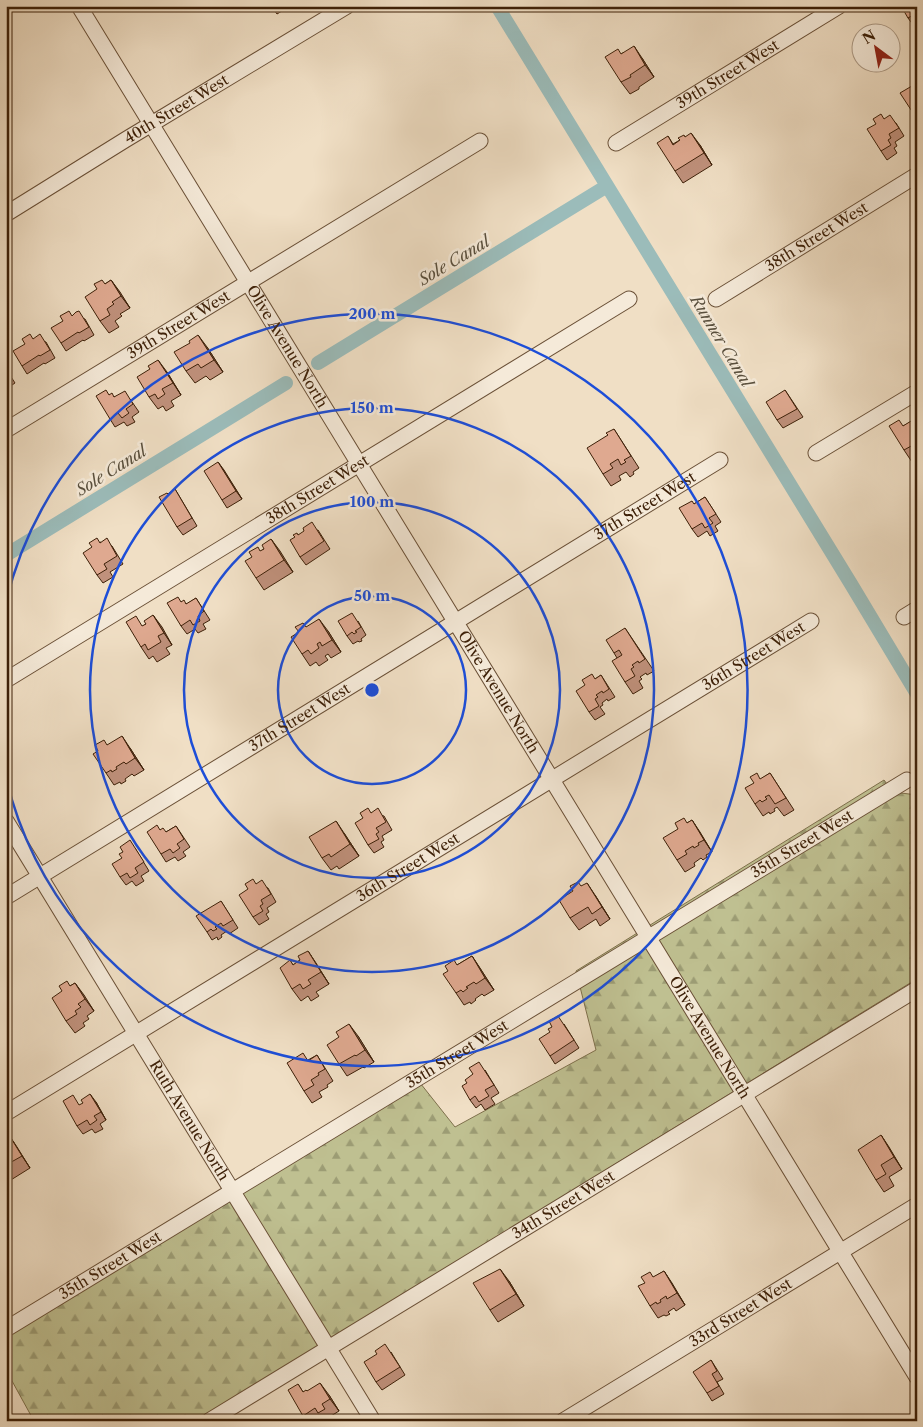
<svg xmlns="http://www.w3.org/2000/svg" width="923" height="1427" viewBox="0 0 923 1427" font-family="'Libre Caslon Text',serif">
	<defs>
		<pattern id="forest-firs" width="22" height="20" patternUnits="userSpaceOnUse" patternTransform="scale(1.25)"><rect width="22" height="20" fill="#bfc091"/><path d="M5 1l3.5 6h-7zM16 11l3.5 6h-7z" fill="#9c9c74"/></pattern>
	</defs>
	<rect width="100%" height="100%" fill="#f0dfc5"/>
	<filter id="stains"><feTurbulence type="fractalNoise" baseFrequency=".004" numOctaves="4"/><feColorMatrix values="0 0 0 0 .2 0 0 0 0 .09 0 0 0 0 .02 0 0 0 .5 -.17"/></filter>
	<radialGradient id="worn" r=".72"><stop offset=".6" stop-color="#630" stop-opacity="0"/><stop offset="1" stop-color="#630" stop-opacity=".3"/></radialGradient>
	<path fill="url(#forest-firs)" stroke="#7e704c" d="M884 780 893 792 917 795V963L915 980 197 1421H34L6 1370V1332L413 1074 455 1127 596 1050 576 971Z"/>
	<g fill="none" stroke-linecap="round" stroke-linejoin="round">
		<path stroke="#9bbcba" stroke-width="14" d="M497 6 851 584 917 694
			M318 363 607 186
			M6 555 286 383"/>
		<g stroke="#6a5037" stroke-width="17">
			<g id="street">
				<path id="s1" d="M79 6 917 1377"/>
				<path id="s2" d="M616 143 839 6"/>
				<path id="s3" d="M6 214 125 140 347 6"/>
				<path id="s4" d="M716 299 917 175"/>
				<path id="s5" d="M6 430 480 141"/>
				<path d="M816 453 917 392"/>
				<path d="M904 617 917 609"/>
				<path id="s6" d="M6 680 629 299"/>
				<path id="s7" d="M6 821 373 1421"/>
				<path id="s8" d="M6 897 720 460"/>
				<path id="s9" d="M6 1113 811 621"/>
				<path id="s10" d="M6 1329 907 780"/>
				<path id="s11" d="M209 1421 917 989"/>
				<path id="s12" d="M563 1421 917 1205"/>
			</g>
		</g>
		<use href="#street" stroke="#f5ead9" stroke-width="15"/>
	</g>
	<path fill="#c0917c" stroke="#3d2008" d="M271 6H290L277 14Z
		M917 6V24L914 26 908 18Z
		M622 53 642 58 654 77 639 87V89L630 94 621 82Z
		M884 119 896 123 904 136 895 142 897 146 894 148 897 153 887 160 881 151Z
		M668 136 673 144 685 137 700 145 712 165 683 183 675 171Z
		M111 280 130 308 120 314 122 316 115 321 119 327 109 333 100 321 105 284Z
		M72 316 85 319 94 335 84 341 83 340 66 351 61 343Z
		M33 339 46 342 55 358 45 364 44 363 27 374 22 366Z
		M207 347 223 372 210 380 206 376 195 383 186 371Z
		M6 369 15 383 6 389Z
		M167 372 181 395 171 401 174 406 166 411 163 406 158 409 149 397Z
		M785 390 803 417 783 428 777 420Z
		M109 395 115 397 130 399 139 412 132 417 135 422 127 426 124 422 115 427 110 419Z
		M917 419V459L912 462 904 450 903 426Z
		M614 429 639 468 633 472 634 474 630 477 626 472 619 476 621 480 611 486 603 474 608 435Z
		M218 462 242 499 227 508 222 500Z
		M175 489 197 526 183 535 177 527 168 494Z
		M705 497 721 522 715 526 718 531 710 536 707 531 698 537 692 529 694 504Z
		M318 530 330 549 306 565 300 557 295 537 298 535Z
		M271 539 293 572 264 590 256 578 261 551 264 549Z
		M100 542 112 546 123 564 110 572 113 577 103 583 97 575Z
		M196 598 210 620 203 624 206 629 198 633 195 629 187 634 181 626V602L187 604Z
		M153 615 172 645 166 648 170 654 157 662 153 656 149 659 141 647 143 626 146 624Z
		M358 621 366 635 361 639 362 641 359 642 358 641 353 644 347 636Z
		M307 627 328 631 341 652 331 658 328 654 325 656 328 660 319 666 316 662 310 666 302 654 299 632Z
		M625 628 654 671 647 675 646 673 640 677 642 679 639 681 643 688 633 694 625 682 617 658 614 653Z
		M601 675 615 697 608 701 607 699 602 703 603 705 600 707 605 714 595 720 589 712 595 679Z
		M107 745 130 748 144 770 134 776 132 774 125 779 126 781 121 784 120 782 114 785 106 773Z
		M770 773 794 810 784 816 777 807 774 809 775 811 770 814 769 812 763 816 755 804 761 779Z
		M371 813 384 816 392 830 382 836 384 840 381 842 384 847 374 853 368 845Z
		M692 820 712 852 706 855 707 857 703 860 701 858 694 863 695 866 685 872 677 860 687 823Z
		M176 826 190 847 183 852 186 856 178 861 175 857 166 862 161 854 160 830 166 832Z
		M344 833 359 856 339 869 337 866 331 870 322 858Z
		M135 848 149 871 141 876 144 881 136 886 132 881 126 885 120 877Z
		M256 884 268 888 276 902 267 908 269 912 266 914 269 919 259 925 253 917Z
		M581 886 595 895 610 919 600 926 596 919 579 930 570 918Z
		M221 901 238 928 229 934 227 931 221 935 222 937 218 940 217 937 212 940 207 932Z
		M308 951 329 984 316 992 319 996 311 1001 308 996 301 1001 292 989 290 960 293 965 300 960Z
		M472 956 494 990 484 996 482 994 475 999 476 1000 471 1004 470 1002 464 1005 456 993 457 965Z
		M75 983 94 1011 87 1016 89 1019 83 1023 85 1026 75 1033 66 1021 70 986Z
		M564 1024 579 1048 555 1064 550 1056Z
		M358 1036 374 1062 364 1068 363 1067 347 1076 339 1064Z
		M317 1055 333 1081 327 1085 328 1087 319 1092 322 1097 312 1103 304 1091 308 1060Z
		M485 1070 499 1093 491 1098 495 1104 485 1110 481 1104 476 1108 470 1100Z
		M96 1102 106 1120 100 1124 103 1129 95 1133 92 1129 83 1134 77 1126 80 1105Z
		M9 1135 30 1168 6 1183V1136Z
		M881 1135 902 1169 889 1177 894 1186 884 1192 876 1180Z
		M664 1271 685 1305 676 1311 674 1308 668 1312 670 1314 666 1316 664 1315 658 1318 650 1306 654 1277Z
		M509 1281 524 1306 498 1322 490 1310Z
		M391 1352 405 1375 382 1390 376 1382Z
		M711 1360 723 1379 717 1382 724 1394 712 1401 707 1393Z
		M298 1384 303 1392 307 1391 329 1395 339 1411 331 1416 333 1421H307L303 1416Z"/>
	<path fill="#9c7665" stroke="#3d2008" d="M634 46 642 58 654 77 645 65Z
		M691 133 700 145 712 165 704 153Z
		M111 280 120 292 130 308 121 296Z
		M198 335 207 347 223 372 214 360Z
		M158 360 167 372 181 395 173 383Z
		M218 462 224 470 242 499 236 491Z
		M271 539 280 551 293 572 284 560Z
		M153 615 162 627 172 645 164 633Z
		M319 619 328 631 341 652 332 640Z
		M122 736 130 748 144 770 135 758Z
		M692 820 700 832 712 852 704 840Z
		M336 821 344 833 359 856 350 844Z
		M587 883 595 895 610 919 602 907Z
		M308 951 316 963 329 984 321 972Z
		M472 956 480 968 494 990 485 978Z
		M75 983 84 995 94 1011 85 999Z
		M349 1024 358 1036 374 1062 365 1050Z
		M90 1094 96 1102 106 1120 101 1112Z
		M9 1135 17 1147 30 1168 22 1156Z
		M881 1135 889 1147 902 1169 894 1157Z
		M500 1269 509 1281 524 1306 516 1294Z
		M664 1271 672 1283 685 1305 677 1293Z
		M320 1383 329 1395 339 1411 330 1399Z"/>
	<path fill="#dfa990" stroke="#3d2008" d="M901 6H917V17L915 14 908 18Z
		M634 46 645 65 630 75 631 77 621 82 605 57 618 49 621 54Z
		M917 83V119L900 93Z
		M881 114 884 119 890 115 899 128 889 134 891 138 888 140 891 145 881 151 867 129 876 124 873 119Z
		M691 133 704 153 675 171 657 143 668 136 673 145 680 140 678 138 684 135 685 137Z
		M102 280 105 284 111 280 121 296 112 302 114 304 107 309 110 315 100 321 85 297 97 289 94 284Z
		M69 311 72 316 76 312 79 311 89 327 79 333 78 332 61 343 51 328 63 321 60 316Z
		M30 334 33 339 40 334 50 350 40 356 39 355 22 366 13 351 25 344 22 339Z
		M198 335 214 360 201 368 198 364 186 371 174 352 190 343 189 341Z
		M158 360 173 383 162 389 165 394 158 399 155 394 149 397 137 377 150 369 148 366Z
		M6 370 9 375 6 377Z
		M106 390 109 395 112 393 114 397 125 391 133 404 126 409 129 413 122 418 118 413 110 419 96 396Z
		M785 390 797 409 777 420 766 402Z
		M916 418 917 419V449L916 450 913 445 904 450 889 426 899 420 903 426Z
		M614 429 631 456 624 460 626 462 621 465 618 459 610 464 613 468 603 474 587 448 608 435 606 433Z
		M218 462 236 491 222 500 204 471Z
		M175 489 192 518 177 527 159 497 167 493 168 494Z
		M705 497 716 514 709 518 713 523 705 528 702 523 692 529 679 508 692 501 694 504Z
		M312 522 324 541 300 557 290 540 295 537 293 535 297 533 298 535 304 531 303 528Z
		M97 538 100 543 107 538 117 556 104 564 107 569 97 575 83 553 92 547 89 543Z
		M271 539 284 560 256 578 245 561 252 557 249 552 258 547 260 551 264 549 262 545Z
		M178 597 181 602 184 600 186 604 196 598 204 611 198 616 200 621 193 625 190 620 181 626 167 603Z
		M352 613 361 627 355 631 357 632 354 634 352 632 347 636 338 621Z
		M153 615 164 633 158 636 161 642 148 650 145 644 141 647 126 622 136 616 142 626 146 624 144 621Z
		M319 619 332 640 322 646 320 642 317 644 319 648 311 654 308 650 302 654 291 637 299 632 295 627 303 623 306 627Z
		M625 628 645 659 639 663 638 661 632 665 634 667 631 669 635 676 625 682 612 661 622 655 619 650 614 653 606 640Z
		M592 674 595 679 601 675 609 689 603 693 602 691 596 695 598 697 595 699 599 706 589 712 576 691 585 685 582 680Z
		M122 736 135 758 126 764 124 762 116 767 117 769 112 772 111 770 106 773 93 754 98 751 95 745 104 740 107 745Z
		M757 773 760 779 770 773 786 798 775 804 769 795 765 797 767 799 762 802 760 800 755 804 745 788 754 783 750 777Z
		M368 808 371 813 378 808 386 822 376 828 379 832 376 834 379 839 368 845 355 823 363 818 360 813Z
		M684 818 687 823 692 820 704 840 698 843 699 845 694 848 693 846 685 851 687 854 677 860 663 838 678 829 675 823Z
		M336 821 350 844 331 857 329 854 322 858 309 837Z
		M157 825 160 830 163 828 166 832 176 826 184 839 177 844 180 848 173 853 170 849 161 854 147 832Z
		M130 840 144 862 135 868 138 873 130 878 127 873 120 877 112 864 122 858 119 854 123 852 120 847Z
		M253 879 256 884 262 880 271 894 261 900 263 904 260 906 263 911 253 917 239 895 248 889 245 884Z
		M578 882 581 886 587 883 602 907 592 914 588 907 570 918 559 900 573 891 570 886Z
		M221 901 233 920 223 926 221 923 215 927 217 929 213 931 211 929 207 932 196 916Z
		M308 951 321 972 308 980 311 984 303 989 300 984 292 989 280 968 290 960 293 965 300 960 298 956Z
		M472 956 485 978 476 984 474 982 466 987 468 988 463 992 461 990 456 993 443 974 448 971 445 966 454 960 457 965Z
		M67 981 70 986 75 983 85 999 78 1004 81 1007 75 1011 77 1014 66 1021 52 998 62 991 59 986Z
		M558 1016 574 1040 550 1056 539 1039 550 1032 548 1029 552 1027 549 1021Z
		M349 1024 365 1050 356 1056 355 1055 339 1064 327 1045 339 1037 336 1032Z
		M303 1053 308 1061 317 1055 325 1069 318 1073 319 1075 311 1080 314 1085 304 1091 287 1063Z
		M479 1062 494 1085 485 1090 489 1096 479 1102 475 1096 470 1100 462 1086 467 1083 465 1080 473 1074 469 1068Z
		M90 1094 101 1112 94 1116 97 1120 90 1125 87 1120 77 1126 63 1101 73 1095 79 1105 83 1103 81 1100Z
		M9 1135 22 1156 6 1165V1136Z
		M881 1135 894 1157 881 1165 886 1174 876 1180 858 1150Z
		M500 1269 516 1294 490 1310 473 1283Z
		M664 1271 677 1293 667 1299 666 1296 660 1300 661 1302 657 1304 656 1302 650 1306 638 1286 645 1283 641 1277 650 1272 653 1277Z
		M385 1344 400 1367 376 1382 364 1362 377 1354 375 1351Z
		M711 1360 717 1371 712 1374 719 1386 707 1393 693 1372Z
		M320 1383 330 1399 322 1404 325 1409 318 1413 315 1408 303 1416 288 1390 298 1384 303 1392 306 1390 307 1391Z"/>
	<g fill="none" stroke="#1d4ed8" stroke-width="2.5">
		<circle cx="372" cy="690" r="94"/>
		<circle cx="372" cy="690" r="188"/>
		<circle cx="372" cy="690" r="282"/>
		<path d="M6 602A376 376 0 1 1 6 778"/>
	</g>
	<g text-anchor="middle" stroke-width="5" stroke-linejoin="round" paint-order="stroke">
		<g font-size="15" fill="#3d2008" stroke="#f5ead9">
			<text dy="5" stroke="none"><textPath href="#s2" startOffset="131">39th Street West</textPath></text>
			<text dy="5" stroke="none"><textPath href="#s3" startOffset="200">40th Street West</textPath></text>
			<text dy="5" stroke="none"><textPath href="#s4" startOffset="118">38th Street West</textPath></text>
			<text dy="5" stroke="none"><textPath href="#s5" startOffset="202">39th Street West</textPath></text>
			<text dy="5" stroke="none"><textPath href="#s1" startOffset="399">Olive Avenue North</textPath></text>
			<text dy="5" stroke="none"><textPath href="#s6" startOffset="365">38th Street West</textPath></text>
			<text dy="5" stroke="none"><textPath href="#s8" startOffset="749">37th Street West</textPath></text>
			<text dy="5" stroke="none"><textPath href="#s9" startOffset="876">36th Street West</textPath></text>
			<text dy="5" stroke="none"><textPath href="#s1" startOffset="804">Olive Avenue North</textPath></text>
			<text dy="5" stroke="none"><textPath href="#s8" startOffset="344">37th Street West</textPath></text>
			<text dy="5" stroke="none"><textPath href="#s10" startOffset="932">35th Street West</textPath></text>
			<text dy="5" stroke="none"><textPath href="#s9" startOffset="471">36th Street West</textPath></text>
			<text dy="5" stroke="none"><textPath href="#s1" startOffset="1209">Olive Avenue North</textPath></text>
			<text dy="5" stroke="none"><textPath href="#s10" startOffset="528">35th Street West</textPath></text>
			<text dy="5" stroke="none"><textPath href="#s7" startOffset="351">Ruth Avenue North</textPath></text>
			<text dy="5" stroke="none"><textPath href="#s11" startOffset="415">34th Street West</textPath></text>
			<text dy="5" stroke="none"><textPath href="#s10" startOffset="122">35th Street West</textPath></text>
			<text dy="5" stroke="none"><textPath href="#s12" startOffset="208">33rd Street West</textPath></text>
		</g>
		<g font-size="16" font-style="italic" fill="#594f3d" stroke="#f5ead9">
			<text transform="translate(454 260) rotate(-31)" y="6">Sole Canal</text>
			<text transform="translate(722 341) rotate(59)" y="6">Runner Canal</text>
			<text transform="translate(111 470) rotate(-32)" y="6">Sole Canal</text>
		</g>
	</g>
	<circle cx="372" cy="690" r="8" fill="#1d4ed8" stroke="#f5ead9" stroke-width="2.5"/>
	<g font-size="15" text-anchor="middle" font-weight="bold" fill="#1d4ed8" stroke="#f5ead9" stroke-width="5" stroke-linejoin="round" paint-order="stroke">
		<text x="372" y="319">200 m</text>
		<text x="372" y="413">150 m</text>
		<text x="372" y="507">100 m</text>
		<text x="372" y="601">50 m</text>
	</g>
	<rect width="923" height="1427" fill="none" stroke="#f0dfc5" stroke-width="25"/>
	<rect x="8" y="8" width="908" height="1412" fill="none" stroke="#3d2008" stroke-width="2.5"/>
	<rect x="12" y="12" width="898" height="1402" fill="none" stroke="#3d2008"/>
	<g transform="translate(876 48) rotate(328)"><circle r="24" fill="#f5ead9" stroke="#ab9985"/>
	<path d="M0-4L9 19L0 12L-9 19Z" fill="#8f2418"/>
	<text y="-8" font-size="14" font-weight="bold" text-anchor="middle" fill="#3d2008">N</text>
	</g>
	<rect width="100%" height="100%" filter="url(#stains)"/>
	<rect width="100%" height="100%" fill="url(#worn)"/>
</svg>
